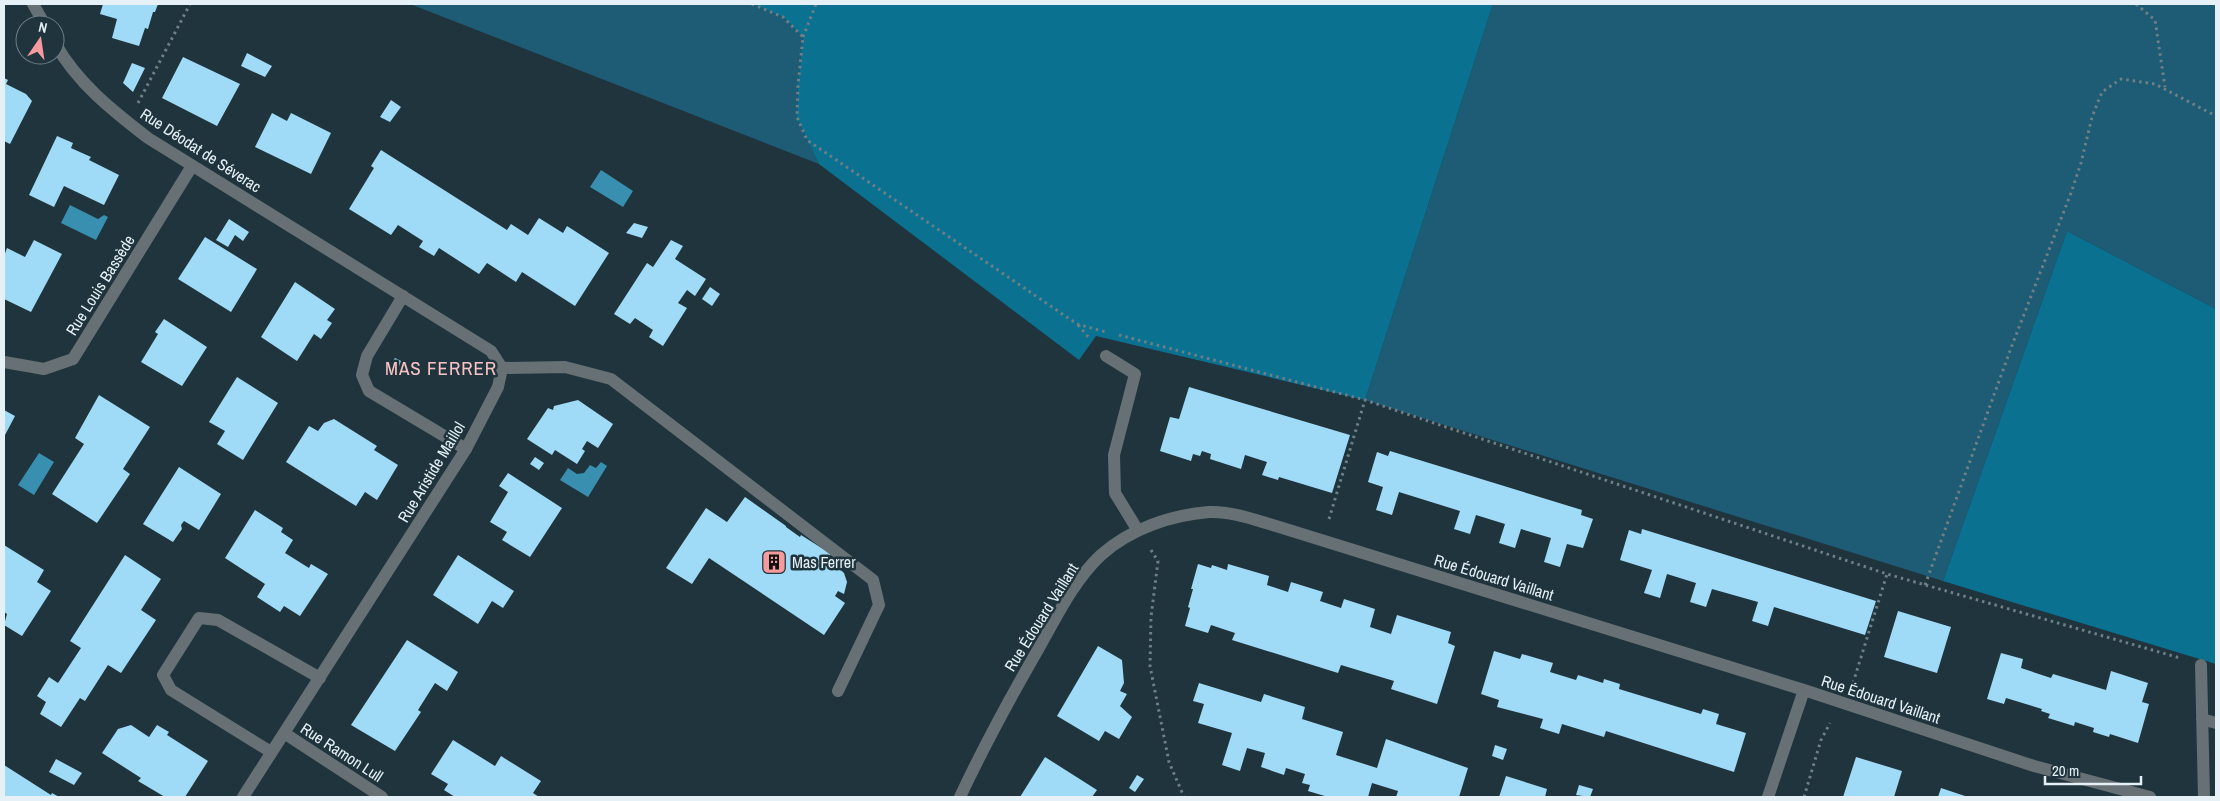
<svg xmlns="http://www.w3.org/2000/svg" width="2220" height="801" viewBox="0 0 2220 801" font-family="'Archivo Narrow',sans-serif">
	<rect width="100%" height="100%" fill="#20343d"/>
	<path fill="#1d5c74" d="M410 4H752L783 17 803 37 798 85 797 116 819 164Z
		M1493 4H2216V309L2067 231 1943 581 1365 400Z"/>
	<path fill="#0b7191" d="M752 4H1493L1365 400 1096 336 1079 360 819 164 797 117 798 85 803 37 783 17Z
		M2067 231 2216 309V664L1943 581Z"/>
	<path fill="#388fb0" d="M601 170 633 191 623 207 590 187Z
		M70 205 98 219 104 215 108 217 96 240 61 223Z
		M39 453 54 462 34 495 18 485Z
		M601 462 607 466 588 497 560 480 568 468 577 474 584 473 590 465 596 468Z"/>
	<path fill="#9fdbf6" d="M103 4H158L155 12H153L148 29 145 28 139 46 112 38 117 19 100 14Z
		M247 53 272 66 265 77 241 66Z
		M183 57 240 84 217 126 162 98Z
		M132 63 145 68 133 92 123 83Z
		M4 78 8 80 6 84 26 94 32 101 10 144 4 141Z
		M391 100 401 107 390 122 380 117Z
		M272 113 287 121 291 113 331 133 311 174 255 147Z
		M57 136 73 143 71 148 91 157 89 160 119 175 104 205 64 186 54 207 29 195Z
		M381 150 507 230 511 224 528 235 539 218 563 233 567 226 609 253 575 306 522 272 516 282 487 263 479 274 439 248 434 256 419 247 423 241 398 225 391 235 349 209 374 168 371 166Z
		M229 219 249 232 243 241 235 235 228 247 216 240Z
		M634 223 648 227 642 238 626 233Z
		M205 237 257 269 231 312 178 279Z
		M34 240 62 254 31 312 4 299V256L7 248 25 257Z
		M671 240 683 246 675 259 706 279 695 296 687 290 678 303 687 308 663 346 649 337 653 330 635 318 630 324 614 314 647 263 653 267Z
		M295 282 335 309 327 320 332 323 321 339 314 334 297 361 261 337Z
		M710 287 720 294 712 306 702 299Z
		M164 319 207 347 182 386 141 362 158 334 155 332Z
		M395 358 403 362 394 376 386 371Z
		M237 377 278 403 243 460 217 444 225 431 209 422Z
		M1189 387 1350 435 1332 493 1279 477 1278 480 1262 475 1267 462 1245 455 1241 469 1210 459 1211 454 1202 451 1200 456 1193 454 1191 461 1160 451 1170 417 1179 419Z
		M99 395 150 427 123 469 130 474 97 523 52 494 84 444 75 438Z
		M578 400 613 424 598 448 587 441 582 449 585 451 577 464 555 450 552 455 527 439 548 408 553 410 554 406Z
		M4 410 15 416 4 437Z
		M334 419 377 446 374 450 398 465 377 500 365 492 356 506 286 462 309 426 318 431 324 423Z
		M1390 451 1582 510 1581 515 1593 519 1583 548 1567 544 1560 567 1544 562 1551 538 1521 529 1515 548 1499 543 1505 524 1476 515 1470 534 1454 529 1460 511 1399 492 1392 515 1376 510 1383 487 1368 482 1377 452 1388 456Z
		M535 457 544 463 539 470 530 464Z
		M179 467 221 494 199 530 184 521 181 525 182 529 173 542 143 524Z
		M508 473 562 508 530 557 502 540 507 532 490 522 508 492 499 486Z
		M745 497 786 526V527L800 537 801 535 831 554 828 558 844 573 847 582 844 594 838 591 835 596 845 603 824 635 709 558 692 584 666 568 706 508 727 522Z
		M255 510 283 528 281 532 293 540 285 553 309 568 311 564 328 574 300 616 284 606 280 612 257 597 265 584 225 558Z
		M1642 529 1876 601 1865 635 1774 607 1768 626 1752 621 1758 602 1712 589 1706 607 1690 602 1696 583 1667 574 1660 598 1644 593 1652 570 1620 560 1629 530 1641 534Z
		M4 545 44 570 37 582 51 591 22 636 4 625 7 614 4 612Z
		M125 555 161 579 141 610 156 620 121 673 108 665 85 701 80 698 61 727 40 714 46 702 37 696 49 677 58 683 81 648 70 641Z
		M458 555 514 591 503 608 492 601 478 624 433 595Z
		M1198 564 1211 568 1212 565 1227 570 1228 564 1269 576 1267 585 1288 592 1291 582 1323 592 1320 601 1341 608 1344 599 1375 609 1370 627 1391 634 1397 615 1451 632 1448 643 1455 646 1437 704 1391 689 1394 681 1341 665 1338 673 1232 640 1235 633 1211 625 1208 633 1185 626 1190 608 1188 607 1193 589H1191Z
		M1898 611 1951 627 1937 673 1884 657Z
		M407 640 458 672 447 691 435 683 418 710 421 712 395 751 351 725Z
		M1098 646 1122 660 1124 683 1120 691 1127 694 1120 706 1132 717 1119 739 1105 731 1099 741 1057 716Z
		M1494 651 1520 659 1522 654 1553 663 1550 672 1576 680 1578 675 1603 683 1604 679 1620 684 1619 689 1701 714 1703 709 1719 714 1716 724 1746 733 1734 772 1606 731 1604 737 1562 724 1559 734 1540 728 1543 719 1497 707 1499 700 1481 694Z
		M2001 653 2023 659 2021 668 2051 678 2053 674 2106 690 2111 671 2148 683 2142 702 2149 704 2138 743 2110 734 2109 737 2093 732 2094 728 2075 722 2074 726 2048 718 2050 714 2041 711 2042 709 2006 698 2004 704 1987 699Z
		M1199 683 1261 702 1264 694 1305 707 1302 719 1343 732 1336 755 1377 768 1386 739 1468 768 1459 797H1396L1398 791 1372 783 1368 797H1328L1308 791 1310 785 1302 783 1305 774 1286 768 1284 775 1261 767 1265 753 1247 748 1240 771 1222 765 1232 733 1198 723 1204 704 1193 701Z
		M131 725 149 737 157 725 169 732 167 735 208 761 185 797H165L138 781 141 778 102 753 118 729Z
		M453 740 495 766 501 756 541 781 533 793 539 797H455L444 790 448 784 431 774Z
		M1495 745 1507 749 1503 760 1492 756Z
		M1045 757 1097 790 1092 797H1020Z
		M1856 757 1902 771 1894 797H1843Z
		M56 759 82 773 74 785 49 772Z
		M4 765 51 795 52 793 59 797H4Z
		M1137 775 1144 779 1135 792 1129 788Z
		M1506 776 1547 789 1545 797H1499Z
		M1579 785 1593 789 1590 797 1576 795Z
		M1941 788 1968 797H1938Z"/>
	<g fill="none" stroke-linecap="round" stroke-linejoin="round">
		<path stroke="#6e7f86" stroke-width="3" stroke-dasharray="2.5 4" stroke-linecap="butt" d="M752 4 783 17 803 37 798 85 797 117 807 140 1077 324 1106 332
			M2136 4 2155 20 2165 87
			M803 37 816 4
			M138 103 190 4
			M1078 325 1090 339
			M1119 335 1365 400 1887 574 2180 658
			M1329 519 1365 400
			M1151 550 1158 561 1151 617 1150 666 1169 762 1184 797
			M1925 585 2011 348 2071 193 2081 163 2092 117 2102 92 2121 79 2155 84 2216 116
			M1853 683 1887 574
			M1804 797 1821 740 1830 723"/>
		<path stroke="#677175" stroke-width="12" d="M403 296 367 356 362 375 369 391 466 449
			M1106 356 1135 374 1114 455 1115 493 1137 529
			M502 368 565 367 611 379 873 580 879 605 838 691"/>
		<path stroke="#677175" stroke-width="12" d="M33 4 45 25
			M55 43C77 83 113 111 148 138L491 351 502 368 498 387 466 449 243 797
			M4 362 44 369 73 359 192 166
			M2201 665 2204 797
			M2202 719 2216 723
			M284 733 382 797
			M271 752 171 690 163 675 199 618 218 620 320 678
			M960 797C983 748 1009 700 1036 653 1055 620 1073 581 1101 555 1130 529 1171 515 1209 512 1231 511 1255 520 1276 526L1804 690 2034 766 2150 797
			M1768 797 1804 690"/>
	</g>
	<defs>
		<g id="building-square" transform="scale(1.25)"><rect x="-9" y="-9" width="18" height="18" rx="4" fill="#f59b9e" stroke="#20343d"/><path d="M-4-6H4V6H1V3H-1V6H-4ZM-2.5-4.3h1.7v1.8h-1.7ZM.8-4.3h1.7v1.8H.8ZM-2.5-1h1.7V.8h-1.7ZM.8-1h1.7V.8H.8Z" fill="#111"/></g>
	</defs>
	<g fill-rule="evenodd">
		<use href="#building-square" x="774" y="562"/>
	</g>
	<g text-anchor="middle" stroke-width="5" stroke-linejoin="round" paint-order="stroke">
		<g font-size="16" fill="#e5f1f6" stroke="#20343d">
			<text transform="translate(201 150) rotate(33)" y="6">Rue Déodat de Séverac</text>
			<text transform="translate(100 285) rotate(-58)" y="6">Rue Louis Bassède</text>
			<text transform="translate(431 472) rotate(-59)" y="6">Rue Aristide Maillol</text>
			<text transform="translate(1494 577) rotate(17)" y="6">Rue Édouard Vaillant</text>
			<text transform="translate(1041 617) rotate(-58)" y="6">Rue Édouard Vaillant</text>
			<text transform="translate(1881 699) rotate(18)" y="6">Rue Édouard Vaillant</text>
			<text transform="translate(342 752) rotate(33)" y="6">Rue Ramon Lull</text>
		</g>
		<g font-size="16" fill="#e5f1f6" stroke="#20343d" text-anchor="start">
			<text x="792" y="568">Mas Ferrer</text>
		</g>
		<g font-size="19" letter-spacing="1" fill="#f6c2c3" stroke="#20343d">
			<text x="441" y="375">MAS FERRER</text>
		</g>
	</g>
	<rect width="2220" height="801" fill="none" stroke="#e5f1f6" stroke-width="10"/>
	<g transform="translate(40 40) rotate(13)"><circle r="24" fill="#20343d" stroke="#6f8087"/>
	<path d="M0-4L9 19L0 12L-9 19Z" fill="#f59b9e"/>
	<text y="-8" font-size="14" font-weight="bold" text-anchor="middle" fill="#e5f1f6">N</text>
	</g>
	<path d="M2045 776v8h96v-8" fill="none" stroke="#e5f1f6" stroke-width="2.5"/>
	<text x="2052" y="776" font-size="15" fill="#e5f1f6" stroke="#20343d" stroke-width="4" paint-order="stroke">20 m</text>
</svg>
